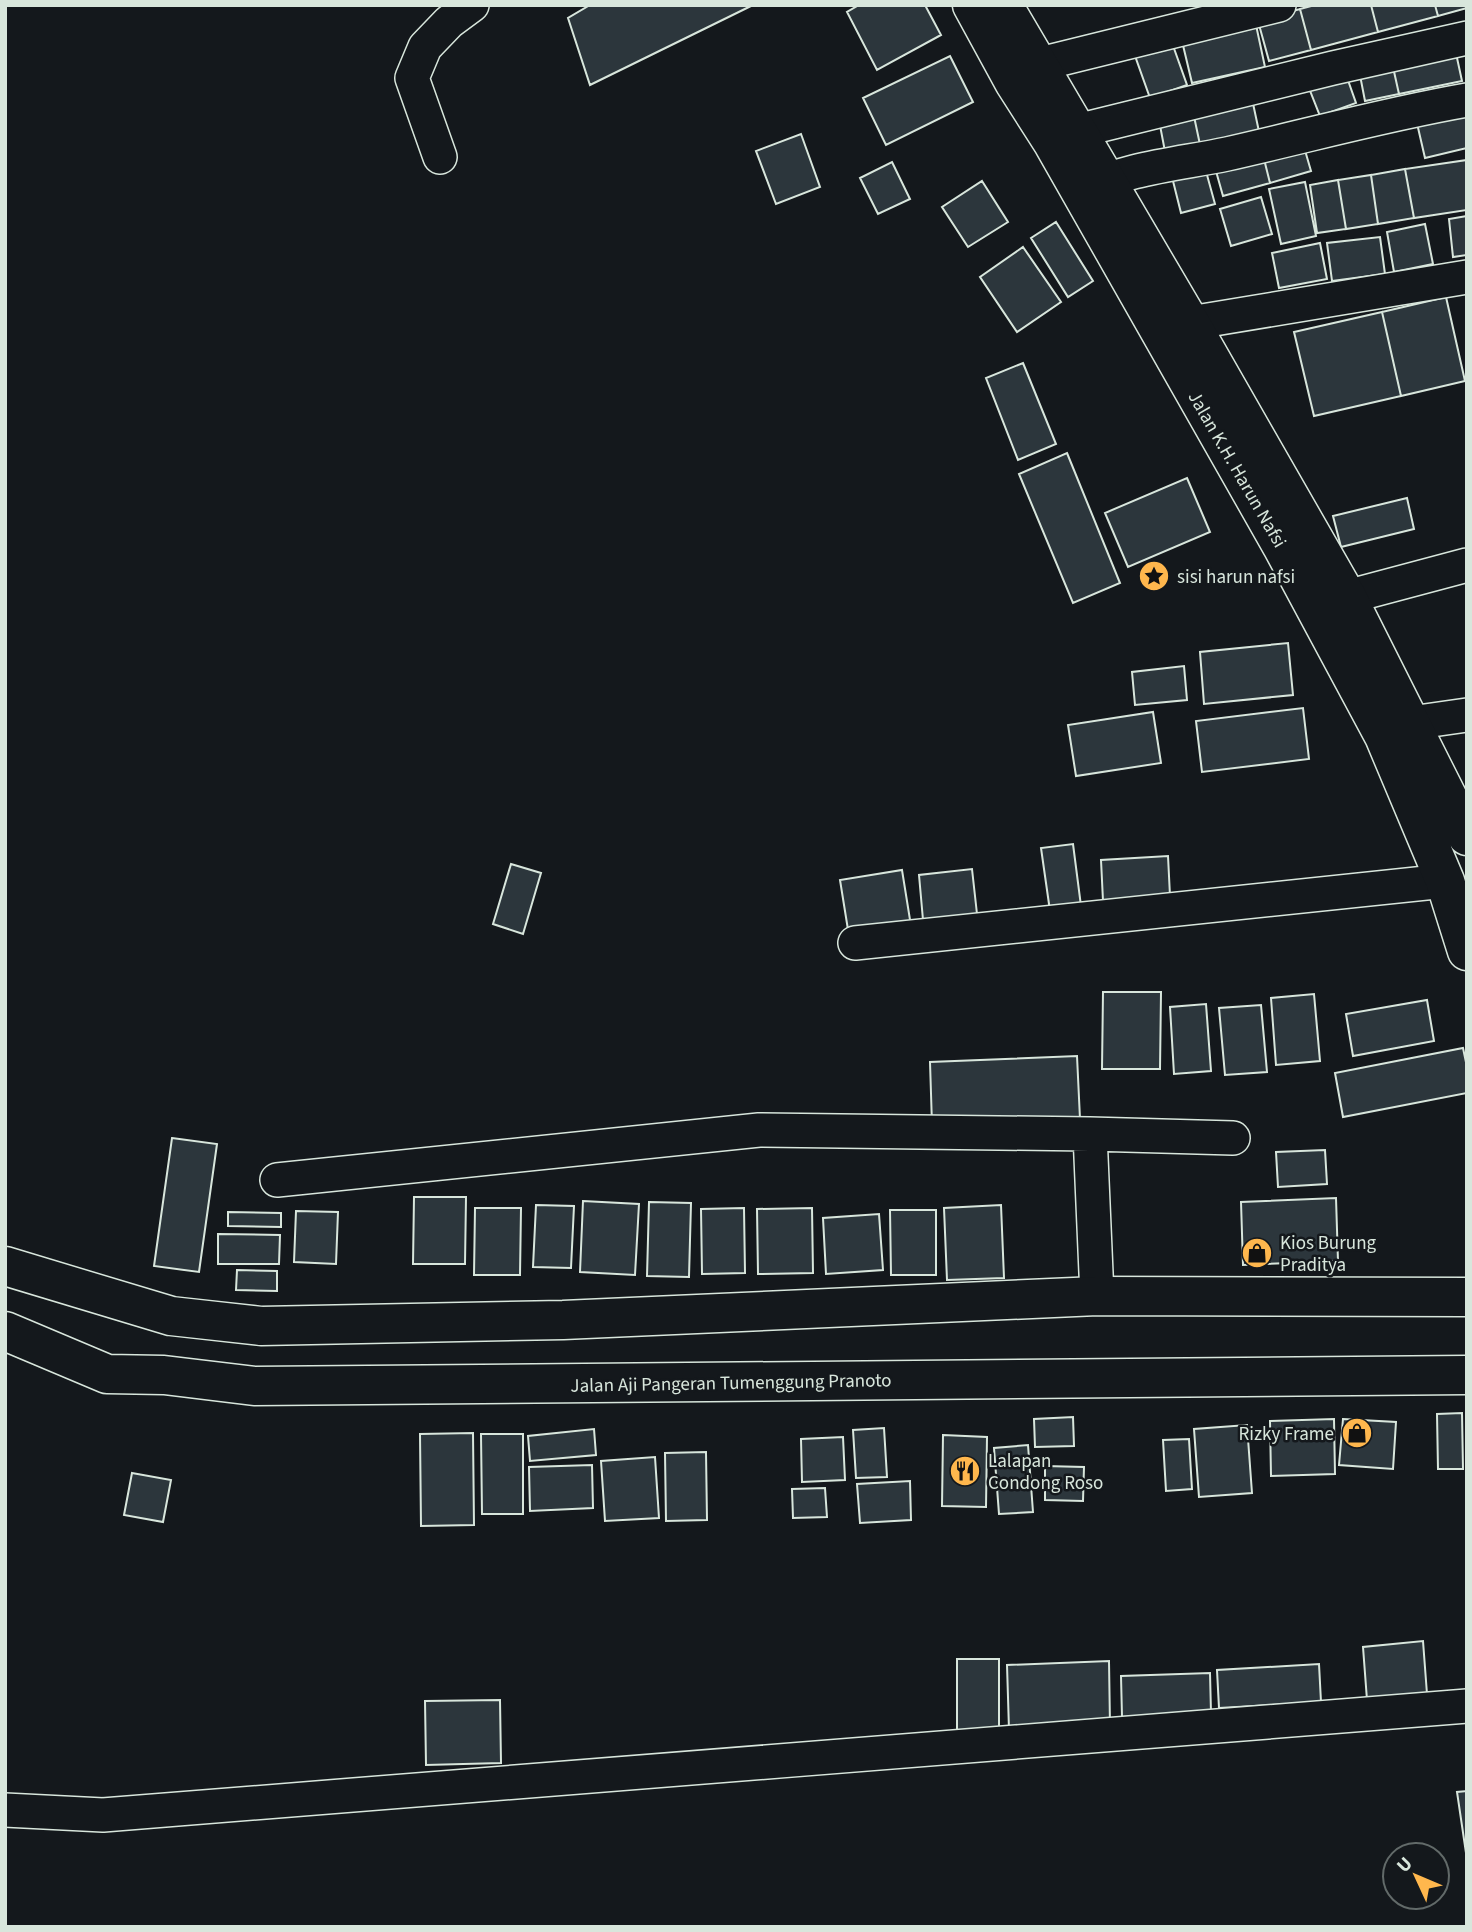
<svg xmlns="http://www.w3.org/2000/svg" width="1472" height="1932" viewBox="0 0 1472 1932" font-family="'Source Sans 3',sans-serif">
	<rect width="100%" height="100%" fill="#14181c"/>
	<path fill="#2c363c" stroke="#d8e6dc" stroke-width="2" d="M590 5H753L590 85 568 18Z
		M859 5H925L941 35 877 70 847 12Z
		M1315 5H1371L1378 32 1311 50 1300 9Z
		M1371 5H1435L1438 16 1378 32Z
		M1435 5H1467V8L1438 16Z
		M1300 9 1311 50 1269 61 1258 21Z
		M1256 25 1265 67 1192 83 1182 41Z
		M1171 40 1187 85 1150 98 1134 53Z
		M1454 44 1462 81 1399 94 1391 58Z
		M950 56 973 102 886 145 863 98Z
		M1391 58 1399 94 1365 101 1358 65Z
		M1344 69 1356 103 1320 116 1307 83Z
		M1251 94 1261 141 1202 154 1192 107Z
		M1192 107 1202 154 1167 162 1158 115Z
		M1467 107V148L1425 158 1416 119Z
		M801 134 820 187 776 204 756 151Z
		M1302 140 1311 171 1270 183 1262 151Z
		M1262 151 1270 183 1223 196 1214 164Z
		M1467 160V210L1414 218 1405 169Z
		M892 162 910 199 878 214 860 178Z
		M1204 164 1215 204 1181 213 1171 173Z
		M1405 169 1414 218 1378 224 1371 175Z
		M1371 175 1378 224 1346 229 1338 180Z
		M1338 180 1346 229 1317 233 1310 185Z
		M982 181 1008 222 968 247 942 207Z
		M1305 182 1316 236 1281 244 1269 189Z
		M1261 197 1272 234 1231 246 1220 209Z
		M1467 216V255L1453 257 1449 219Z
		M1056 222 1093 281 1068 297 1031 238Z
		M1425 224 1433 264 1394 272 1387 232Z
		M1380 237 1385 274 1332 281 1327 243Z
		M1320 243 1327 279 1279 288 1272 253Z
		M1023 247 1061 302 1017 332 980 277Z
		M1446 297 1465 381 1401 396 1382 312Z
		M1382 312 1401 396 1314 416 1294 332Z
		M1023 363 1056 444 1018 460 986 378Z
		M1067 453 1120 583 1073 603 1019 474Z
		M1187 478 1210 532 1128 567 1105 513Z
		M1407 498 1414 529 1341 547 1333 516Z
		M1288 643 1293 695 1204 704 1200 652Z
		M1184 666 1187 700 1135 705 1132 672Z
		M1303 708 1309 759 1202 772 1196 721Z
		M1153 712 1161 763 1076 776 1068 725Z
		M1073 844 1081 906 1050 911 1041 848Z
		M1168 856 1170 896 1103 901 1101 860Z
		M511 864 541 873 523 934 493 924Z
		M972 869 977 914 923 920 919 875Z
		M902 870 911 926 849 936 840 880Z
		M1103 992H1161L1160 1069H1102Z
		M1314 994 1320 1061 1276 1065 1271 998Z
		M1427 1000 1434 1041 1353 1056 1346 1014Z
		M1206 1004 1211 1071 1174 1074 1170 1007Z
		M1261 1005 1267 1072 1225 1075 1219 1008Z
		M1463 1048 1467 1067V1093L1343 1117 1335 1073Z
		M1077 1056 1080 1119 932 1125 930 1062Z
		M172 1138 217 1144 199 1272 154 1266Z
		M1325 1150 1327 1184 1278 1187 1276 1152Z
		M414 1197H466L465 1264H413Z
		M1336 1198 1338 1261 1243 1265 1241 1202Z
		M583 1201 639 1204 635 1275 580 1272Z
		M649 1202 691 1203 689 1277 647 1276Z
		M536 1205 574 1206 571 1268 533 1267Z
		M1001 1205 1004 1278 947 1280 944 1208Z
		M475 1208H521L520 1275H474Z
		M744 1208 745 1273 702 1274 701 1209Z
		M812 1208 813 1273 758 1274 757 1209Z
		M890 1210H936V1275H891Z
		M296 1211 338 1212 336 1264 294 1262Z
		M228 1212 281 1213V1227L228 1226Z
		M879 1214 883 1270 826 1274 823 1218Z
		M218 1234 280 1235 279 1264H218Z
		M237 1270 277 1271V1291L236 1290Z
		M1462 1413 1463 1469H1438L1437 1414Z
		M1073 1417 1074 1446 1035 1447 1034 1419Z
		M1334 1419 1335 1474 1271 1476 1270 1421Z
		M1343 1419 1396 1422 1393 1469 1339 1465Z
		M1247 1425 1252 1493 1199 1497 1194 1429Z
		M884 1428 887 1477 856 1478 853 1430Z
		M594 1429 596 1455 530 1461 528 1436Z
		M473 1433 474 1525 421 1526 420 1434Z
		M481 1434H523V1514H482Z
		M943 1435 987 1437 986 1507 942 1506Z
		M843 1437 845 1480 802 1482 801 1439Z
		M1189 1439 1192 1489 1166 1491 1163 1440Z
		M1028 1445 1033 1512 999 1514 994 1448Z
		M706 1452 707 1520 666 1521 665 1453Z
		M655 1457 659 1518 605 1521 601 1461Z
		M592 1465 593 1508 530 1511 529 1467Z
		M1045 1466 1084 1467 1083 1501 1045 1500Z
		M132 1473 171 1480 163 1522 124 1515Z
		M910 1481 911 1520 860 1523 857 1484Z
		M825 1488 827 1517 793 1518 792 1489Z
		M1423 1641 1427 1694 1367 1700 1363 1647Z
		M957 1659H999V1732H957Z
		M1109 1661 1110 1726 1009 1730 1007 1665Z
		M1319 1664 1321 1702 1219 1708 1217 1670Z
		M1210 1673 1211 1713 1122 1717 1121 1676Z
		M500 1700 501 1763 426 1765 425 1701Z
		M1467 1791V1853H1466L1457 1792Z"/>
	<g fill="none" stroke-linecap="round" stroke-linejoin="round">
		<g stroke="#d8e6dc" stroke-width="36">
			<path id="street" d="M1036 65 1279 5
				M1077 131 1333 68 1467 38
				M440 157 412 78 425 47 449 22 472 5
				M1082 191C1126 168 1179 164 1227 154 1307 136 1386 114 1467 100
				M1190 323 1467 277
				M1347 597 1467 565
				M1411 723 1467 715
				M855 943 1445 881
				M1090 1134 1097 1296
				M277 1180 759 1130 1090 1134 1233 1138
				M5 1810 103 1815 1467 1706"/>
		</g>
		<g stroke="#d8e6dc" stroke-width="41">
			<path id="secondary" d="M972 5 1014 82 1053 143 1282 546 1384 736 1445 881 1467 951
				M1003 5 1190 323 1347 597 1467 836
				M5 1266 171 1316 261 1326 563 1320 1097 1296 1467 1297
				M5 1331 107 1374 164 1375 254 1386 1467 1375"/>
		</g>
		<use href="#street" stroke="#14181c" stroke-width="33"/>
		<use href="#secondary" stroke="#14181c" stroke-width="38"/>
	</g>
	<defs>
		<g id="sight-disc" transform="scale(1.575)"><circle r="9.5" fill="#ffb74d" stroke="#14181c"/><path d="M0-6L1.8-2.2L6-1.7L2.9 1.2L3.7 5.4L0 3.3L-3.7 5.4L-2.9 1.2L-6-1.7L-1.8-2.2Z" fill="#111"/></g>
		<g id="shop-disc" transform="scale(1.575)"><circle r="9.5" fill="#ffb74d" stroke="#14181c"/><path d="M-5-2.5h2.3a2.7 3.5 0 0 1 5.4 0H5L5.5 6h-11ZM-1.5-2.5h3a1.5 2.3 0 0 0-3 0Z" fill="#111"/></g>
		<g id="restaurant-disc" transform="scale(1.575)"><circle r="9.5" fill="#ffb74d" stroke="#14181c"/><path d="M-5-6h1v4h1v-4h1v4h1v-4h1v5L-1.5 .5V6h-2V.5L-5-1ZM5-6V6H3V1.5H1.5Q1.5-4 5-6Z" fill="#111"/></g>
	</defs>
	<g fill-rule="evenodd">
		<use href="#sight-disc" x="1154" y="576"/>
		<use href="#shop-disc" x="1257" y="1253"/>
		<use href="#shop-disc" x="1357" y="1433"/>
		<use href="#restaurant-disc" x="965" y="1471"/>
	</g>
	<g text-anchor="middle" stroke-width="5" stroke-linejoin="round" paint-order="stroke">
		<g font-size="19" fill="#d8e6dc" stroke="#14181c">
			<text transform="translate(1238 469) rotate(60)" y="7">Jalan K.H. Harun Nafsi</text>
			<text transform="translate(731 1382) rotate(-1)" y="7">Jalan Aji Pangeran Tumenggung Pranoto</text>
		</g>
		<g font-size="19" fill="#d8e6dc" stroke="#14181c" text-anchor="start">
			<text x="1177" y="583">sisi harun nafsi</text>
			<text x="1280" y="1249">Kios Burung<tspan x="1280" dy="22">Praditya</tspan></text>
			<text x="1334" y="1440" text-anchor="end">Rizky Frame</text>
			<text x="988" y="1467">Lalapan<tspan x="988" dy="22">Condong Roso</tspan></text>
		</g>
	</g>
	<rect width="1472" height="1932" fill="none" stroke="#d8e6dc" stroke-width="14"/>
	<g transform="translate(1416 1876) rotate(314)"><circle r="33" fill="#14181c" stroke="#626a69" stroke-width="2"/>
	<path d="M0-5L12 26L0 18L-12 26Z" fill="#ffb74d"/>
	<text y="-10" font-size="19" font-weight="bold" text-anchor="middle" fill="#d8e6dc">U</text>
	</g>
</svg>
